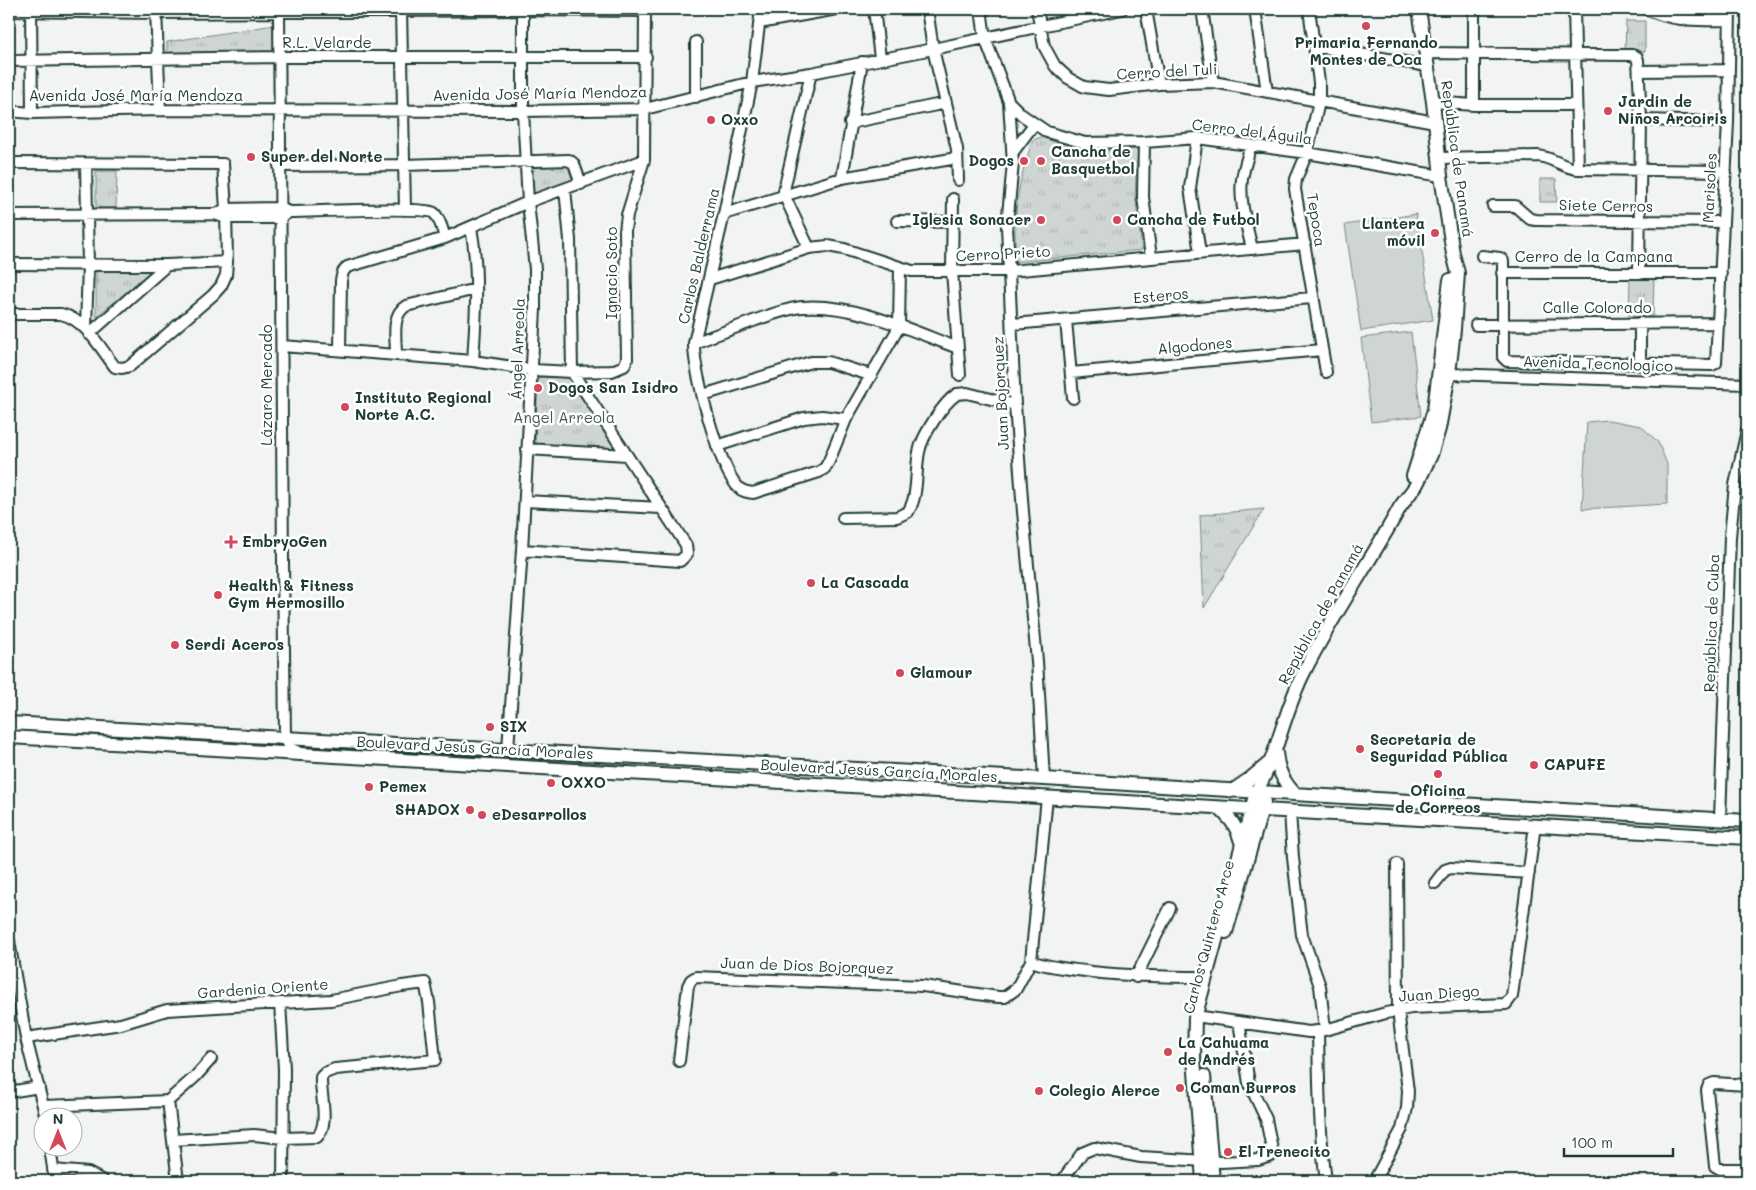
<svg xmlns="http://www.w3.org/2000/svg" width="1756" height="1190" viewBox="0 0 1756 1190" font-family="Mali,sans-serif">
	<defs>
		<pattern id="park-tufts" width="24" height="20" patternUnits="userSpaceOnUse" patternTransform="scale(1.25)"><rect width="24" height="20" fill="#ced5d3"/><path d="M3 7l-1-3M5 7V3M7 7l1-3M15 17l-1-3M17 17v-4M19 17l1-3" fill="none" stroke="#b0b8b6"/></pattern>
	</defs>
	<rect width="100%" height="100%" fill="#f2f3f3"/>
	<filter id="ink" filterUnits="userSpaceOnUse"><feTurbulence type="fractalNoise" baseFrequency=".02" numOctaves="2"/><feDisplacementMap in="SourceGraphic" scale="10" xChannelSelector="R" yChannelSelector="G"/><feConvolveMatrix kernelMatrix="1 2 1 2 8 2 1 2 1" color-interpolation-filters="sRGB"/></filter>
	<g filter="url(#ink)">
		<path fill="#ced5d3" stroke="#768984" d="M1416 214 1433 320 1361 331 1345 225Z
			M1411 332 1421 416 1371 422 1361 338Z
			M1608 420 1641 426 1658 442 1667 464V504L1582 509 1587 422Z"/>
		<path fill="url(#park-tufts)" stroke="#768984" d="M1626 21H1645V52L1625 51Z
			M274 25V53L167 54V42Z
			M1041 137C1079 152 1098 153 1138 149L1135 194 1142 250 1016 262C1013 217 1017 182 1033 140Z
			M569 162 574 182 533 197 530 164Z
			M96 171H117L116 208H96Z
			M1540 179H1556L1557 202H1540Z
			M96 270 152 271 96 317Z
			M1654 275 1653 316 1629 317 1630 276Z
			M538 377 571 378 617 448 535 445Z
			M1264 509 1204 608 1200 515Z"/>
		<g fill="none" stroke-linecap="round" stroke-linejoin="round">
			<g stroke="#1f3d34" stroke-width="14">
				<path id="minor" d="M31 9 32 113
					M156 9 160 110
					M279 9 283 562 285 737 290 748 300 753
					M401 9 405 210
					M761 9 752 82 724 214 694 343C693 370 719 470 739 488 743 492 748 492 753 493L819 472 825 468 829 461 846 419 899 327 900 268
					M874 9 880 58
					M927 9 933 49 957 149 958 180
					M981 9 985 38 1009 102 1013 163 1007 226 1015 405 1023 512 1037 661 1044 779
					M1037 9 1044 46 1055 66 1068 78 1084 87 1109 90 1159 84 1213 82 1435 122
					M1146 9 1159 84
					M1202 9 1213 82
					M1255 9 1267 92
					M1309 9 1319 82V102L1307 153 1296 179 1295 189 1326 372
					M1474 9V105
					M1574 9 1578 169
					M1646 9C1676 23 1698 20 1730 20
					M9 11 156 13 523 10 645 11
					M759 23 837 9
					M696 42V97
					M1315 46 1427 66
					M1425 53 1632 55 1637 57 1638 60 1641 120 1639 272
					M9 61 280 57H646
					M1639 71 1728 70
					M1009 102 1022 115 1047 132 1085 143 1144 142 1197 138 1307 153 1441 176
					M1433 102 1474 105H1576
					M9 111 32 113 160 110 523 111 645 109 752 82 811 73 933 49 1122 9
					M1641 120 1728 122
					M850 123 946 103
					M1197 138 1190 188 1200 253
					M1144 142 1143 197 1151 257
					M1251 145C1248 156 1244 167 1242 179 1239 202 1247 226 1252 249
					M1013 152 1034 124
					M1439 158 1538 156C1552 157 1563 168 1578 169L1725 171
					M9 163 223 164 226 209 227 262 226 275 221 286 213 295 130 366 122 368 115 367C101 349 85 319 61 314H9
					M279 166 404 165 569 160 574 164 581 184
					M842 178 862 62
					M953 199 952 271 960 375
					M1493 206H1515L1530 219 1536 220 1723 222
					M220 212 226 209 280 208 289 212C309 212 424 206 434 213 440 218 443 231 445 238
					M724 214 842 178 957 158
					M9 215 215 214 226 218H280L289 212
					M897 221 951 222
					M471 227C479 271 476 316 473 361
					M809 248 784 195V190L811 73
					M1482 256 1500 258 1503 261V357L1507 361 1712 365 1716 363 1728 122 1730 9
					M9 264 167 265 227 262
					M1502 273H1721
					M710 279 809 248 828 246 844 249 912 271H1009L1305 244
					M1066 320 1073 398
					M1640 323V365
					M1013 324 1312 298
					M1476 325 1719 323
					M86 329 88 265 86 164
					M89 334 167 265
					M694 343C715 335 735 328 756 320 771 315 787 308 803 307 854 303 912 331 958 348
					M282 346 473 361 533 370 572 372 612 371 624 366 627 359 625 231 627 215 644 160 645 9
					M340 350 341 280 343 272 347 267 445 238 528 202 644 160
					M396 354C396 338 391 315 406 306L476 289
					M1071 373 1322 350
					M1449 374 1747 384
					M703 395 811 362H828L870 375
					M717 446 804 418 822 416 846 419
					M527 449 627 455
					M525 501 661 508
					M843 518 897 517 908 512C919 495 915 471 919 452 922 436 943 403 957 394L967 393 1015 405
					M522 550 680 561 687 554 686 545 572 372 570 240 565 189
					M508 749 522 550 535 309V269L528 202 523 111V9
					M1290 811 1293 858 1302 935 1320 986 1325 1030
					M1720 819 1730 537 1735 485 1747 430
					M1435 883 1445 870 1451 868 1529 873
					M9 941 26 1038 46 1118
					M1031 961C1051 968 1071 969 1092 972 1130 976 1167 977 1205 977
					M1136 977 1170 908
					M280 1003 284 1069 283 1181
					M1195 1016 1309 1032 1325 1030 1386 1013 1411 1008 1506 1004 1512 996 1535 825
					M1318 1031C1319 1082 1319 1131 1326 1181
					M26 1038 121 1024 167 1010 331 1000 402 986 425 983 429 1002 435 1060 335 1069 325 1073 321 1077C320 1095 330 1124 317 1137L283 1138 254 1135 173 1140
					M679 1061 688 986 691 980 696 977 923 986 998 997H1005L1016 989 1031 961 1047 797
					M1747 1085 1714 1083 1709 1085 1707 1090 1715 1166 1720 1169H1747
					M9 1092 39 1087
					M168 1101 178 1181
					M168 1101 196 1076 211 1059
					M44 1106 168 1101
					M50 1148 55 1181
					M53 1170 88 1173 103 1181
					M835 1179V1181
					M1062 1181 1082 1153 1094 1148 1141 1157 1221 1162 1258 1160 1271 1156 1272 1149 1266 1119 1249 1083 1239 1022
					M1374 1181 1402 1129 1407 1108 1408 1091 1398 1010 1397 864"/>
			</g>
			<g stroke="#1f3d34" stroke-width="16">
				<path id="major" d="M1413 476 1434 410 1450 280
					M9 723 1044 779 1747 821
					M9 737 1747 838
					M1276 753C1278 771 1283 781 1295 794
					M1232 791 1251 778 1268 764
					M1219 808C1231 819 1237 827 1241 842
					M1226 932 1264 802
					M1204 1076 1213 1181
					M1203 1181 1194 1058 1195 1018 1256 792C1278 755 1284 711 1304 672 1332 615 1370 563 1400 507L1417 484 1431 455 1439 429 1449 374 1454 329 1458 273 1453 254 1441 176 1433 102 1419 9"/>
			</g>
			<use href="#minor" stroke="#fff" stroke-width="10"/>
			<use href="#major" stroke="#fff" stroke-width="12"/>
		</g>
	</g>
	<g fill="#d1495b" stroke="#fff" stroke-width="2">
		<circle cx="1366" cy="26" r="5"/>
		<circle cx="1608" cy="111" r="5"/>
		<circle cx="711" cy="120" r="5"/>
		<circle cx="251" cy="157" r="5"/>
		<circle cx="1024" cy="161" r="5"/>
		<circle cx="1041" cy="161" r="5"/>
		<circle cx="1041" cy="220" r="5"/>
		<circle cx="1117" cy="220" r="5"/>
		<circle cx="1435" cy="233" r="5"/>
		<circle cx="538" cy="388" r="5"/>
		<circle cx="345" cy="407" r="5"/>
		<path d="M228.5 534.5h5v5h5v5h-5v5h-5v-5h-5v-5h5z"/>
		<circle cx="811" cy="583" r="5"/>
		<circle cx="218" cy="595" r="5"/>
		<circle cx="175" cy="645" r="5"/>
		<circle cx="900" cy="673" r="5"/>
		<circle cx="490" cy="727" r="5"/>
		<circle cx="1360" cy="749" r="5"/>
		<circle cx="1534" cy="765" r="5"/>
		<circle cx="1438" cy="774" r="5"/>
		<circle cx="551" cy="783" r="5"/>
		<circle cx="369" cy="787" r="5"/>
		<circle cx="470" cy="810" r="5"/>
		<circle cx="482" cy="815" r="5"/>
		<circle cx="1168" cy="1052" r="5"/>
		<circle cx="1180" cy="1088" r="5"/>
		<circle cx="1039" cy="1091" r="5"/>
		<circle cx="1228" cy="1152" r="5"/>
	</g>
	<g text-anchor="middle" stroke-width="5" stroke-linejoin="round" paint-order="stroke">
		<g font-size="15" fill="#1f3d34" stroke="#fff">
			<text x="327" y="48">R.L. Velarde</text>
			<text transform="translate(1167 72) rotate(-3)" y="5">Cerro del Tuli</text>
			<text transform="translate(540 94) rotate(-1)" y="5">Avenida José María Mendoza</text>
			<text x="136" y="101">Avenida José María Mendoza</text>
			<text transform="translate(1252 132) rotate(7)" y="5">Cerro del Águila</text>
			<text transform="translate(1457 159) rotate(82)" y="5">República de Panamá</text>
			<text transform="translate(1710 188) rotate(-87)" y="5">Marisoles</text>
			<text transform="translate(1606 206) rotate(1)" y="5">Siete Cerros</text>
			<text transform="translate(1316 220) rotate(81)" y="5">Tepoca</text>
			<text transform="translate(1003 254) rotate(-3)" y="5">Cerro Prieto</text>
			<text transform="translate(699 256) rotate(-77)" y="5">Carlos Balderrama</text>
			<text x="1594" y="262">Cerro de la Campana</text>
			<text transform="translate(612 273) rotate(-90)" y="5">Ignacio Soto</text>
			<text transform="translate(1161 296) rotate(-5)" y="5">Esteros</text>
			<text x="1597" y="313">Calle Colorado</text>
			<text transform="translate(1195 346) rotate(-5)" y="5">Algodones</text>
			<text transform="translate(518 349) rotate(-88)" y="5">Ángel Arreola</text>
			<text transform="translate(1598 364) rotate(2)" y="5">Avenida Tecnologico</text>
			<text transform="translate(267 385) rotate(-90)" y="5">Lázaro Mercado</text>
			<text transform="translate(1001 393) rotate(-93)" y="5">Juan Bojorquez</text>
			<text transform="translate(1321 614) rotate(-61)" y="5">República de Panamá</text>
			<text transform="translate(1712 623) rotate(-88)" y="5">República de Cuba</text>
			<text transform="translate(475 748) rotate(3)" y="5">Boulevard Jesús García Morales</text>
			<text transform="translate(879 771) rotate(3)" y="5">Boulevard Jesús García Morales</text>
			<text transform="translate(1209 937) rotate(-75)" y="5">Carlos Quintero Arce</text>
			<text transform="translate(807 966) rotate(2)" y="5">Juan de Dios Bojorquez</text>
			<text transform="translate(263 989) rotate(-4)" y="5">Gardenia Oriente</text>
			<text transform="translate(1439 994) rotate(-4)" y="5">Juan Diego</text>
		</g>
		<g font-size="15" font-weight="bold" fill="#1f3d34" stroke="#fff" text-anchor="start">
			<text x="1366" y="48" text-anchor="middle">Primaria Fernando<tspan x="1366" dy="17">Montes de Oca</tspan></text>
			<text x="1618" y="107">Jardin de<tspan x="1618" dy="17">Niños Arcoiris</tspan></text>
			<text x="721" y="125">Oxxo</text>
			<text x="1051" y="157">Cancha de<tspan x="1051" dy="17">Basquetbol</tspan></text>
			<text x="261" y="162">Super del Norte</text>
			<text x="1014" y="166" text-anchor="end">Dogos</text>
			<text x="1031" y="225" text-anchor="end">Iglesia Sonacer</text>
			<text x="1127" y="225">Cancha de Futbol</text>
			<text x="1425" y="229" text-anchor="end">Llantera<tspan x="1425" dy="17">móvil</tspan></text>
			<text x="548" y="393">Dogos San Isidro</text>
			<text x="355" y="403">Instituto Regional<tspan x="355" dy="17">Norte A.C.</tspan></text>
			<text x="242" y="547">EmbryoGen</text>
			<text x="821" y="588">La Cascada</text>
			<text x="228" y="591">Health &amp; Fitness<tspan x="228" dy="17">Gym Hermosillo</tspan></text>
			<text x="185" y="650">Serdi Aceros</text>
			<text x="910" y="678">Glamour</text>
			<text x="500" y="732">SIX</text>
			<text x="1370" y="745">Secretaria de<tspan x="1370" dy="17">Seguridad Pública</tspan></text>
			<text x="1544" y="770">CAPUFE</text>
			<text x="561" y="788">OXXO</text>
			<text x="379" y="792">Pemex</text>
			<text x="1438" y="796" text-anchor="middle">Oficina<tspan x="1438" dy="17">de Correos</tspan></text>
			<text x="460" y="815" text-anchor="end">SHADOX</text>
			<text x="492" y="820">eDesarrollos</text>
			<text x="1178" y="1048">La Cahuama<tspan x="1178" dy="17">de Andrés</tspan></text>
			<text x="1190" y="1093">Coman Burros</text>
			<text x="1049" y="1096">Colegio Alerce</text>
			<text x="1238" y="1157">El Trenecito</text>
		</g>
		<g font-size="15" fill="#425b54" stroke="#fff">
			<text x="564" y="423">Angel Arreola</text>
		</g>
	</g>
	<rect width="1756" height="1190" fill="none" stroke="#fff" stroke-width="30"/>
	<rect x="15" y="15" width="1726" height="1160" fill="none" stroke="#1f3d34" stroke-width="2" filter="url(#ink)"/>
	<g transform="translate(58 1132)"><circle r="24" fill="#ffffff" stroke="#a5b1ae"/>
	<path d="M0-4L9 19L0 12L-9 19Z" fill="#d1495b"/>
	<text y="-8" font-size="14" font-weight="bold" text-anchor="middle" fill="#1f3d34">N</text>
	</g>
	<path d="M1564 1148v8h109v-8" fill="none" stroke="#1f3d34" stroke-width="2.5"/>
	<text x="1571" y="1148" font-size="15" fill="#1f3d34" stroke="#ffffff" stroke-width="4" paint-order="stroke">100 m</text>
</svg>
